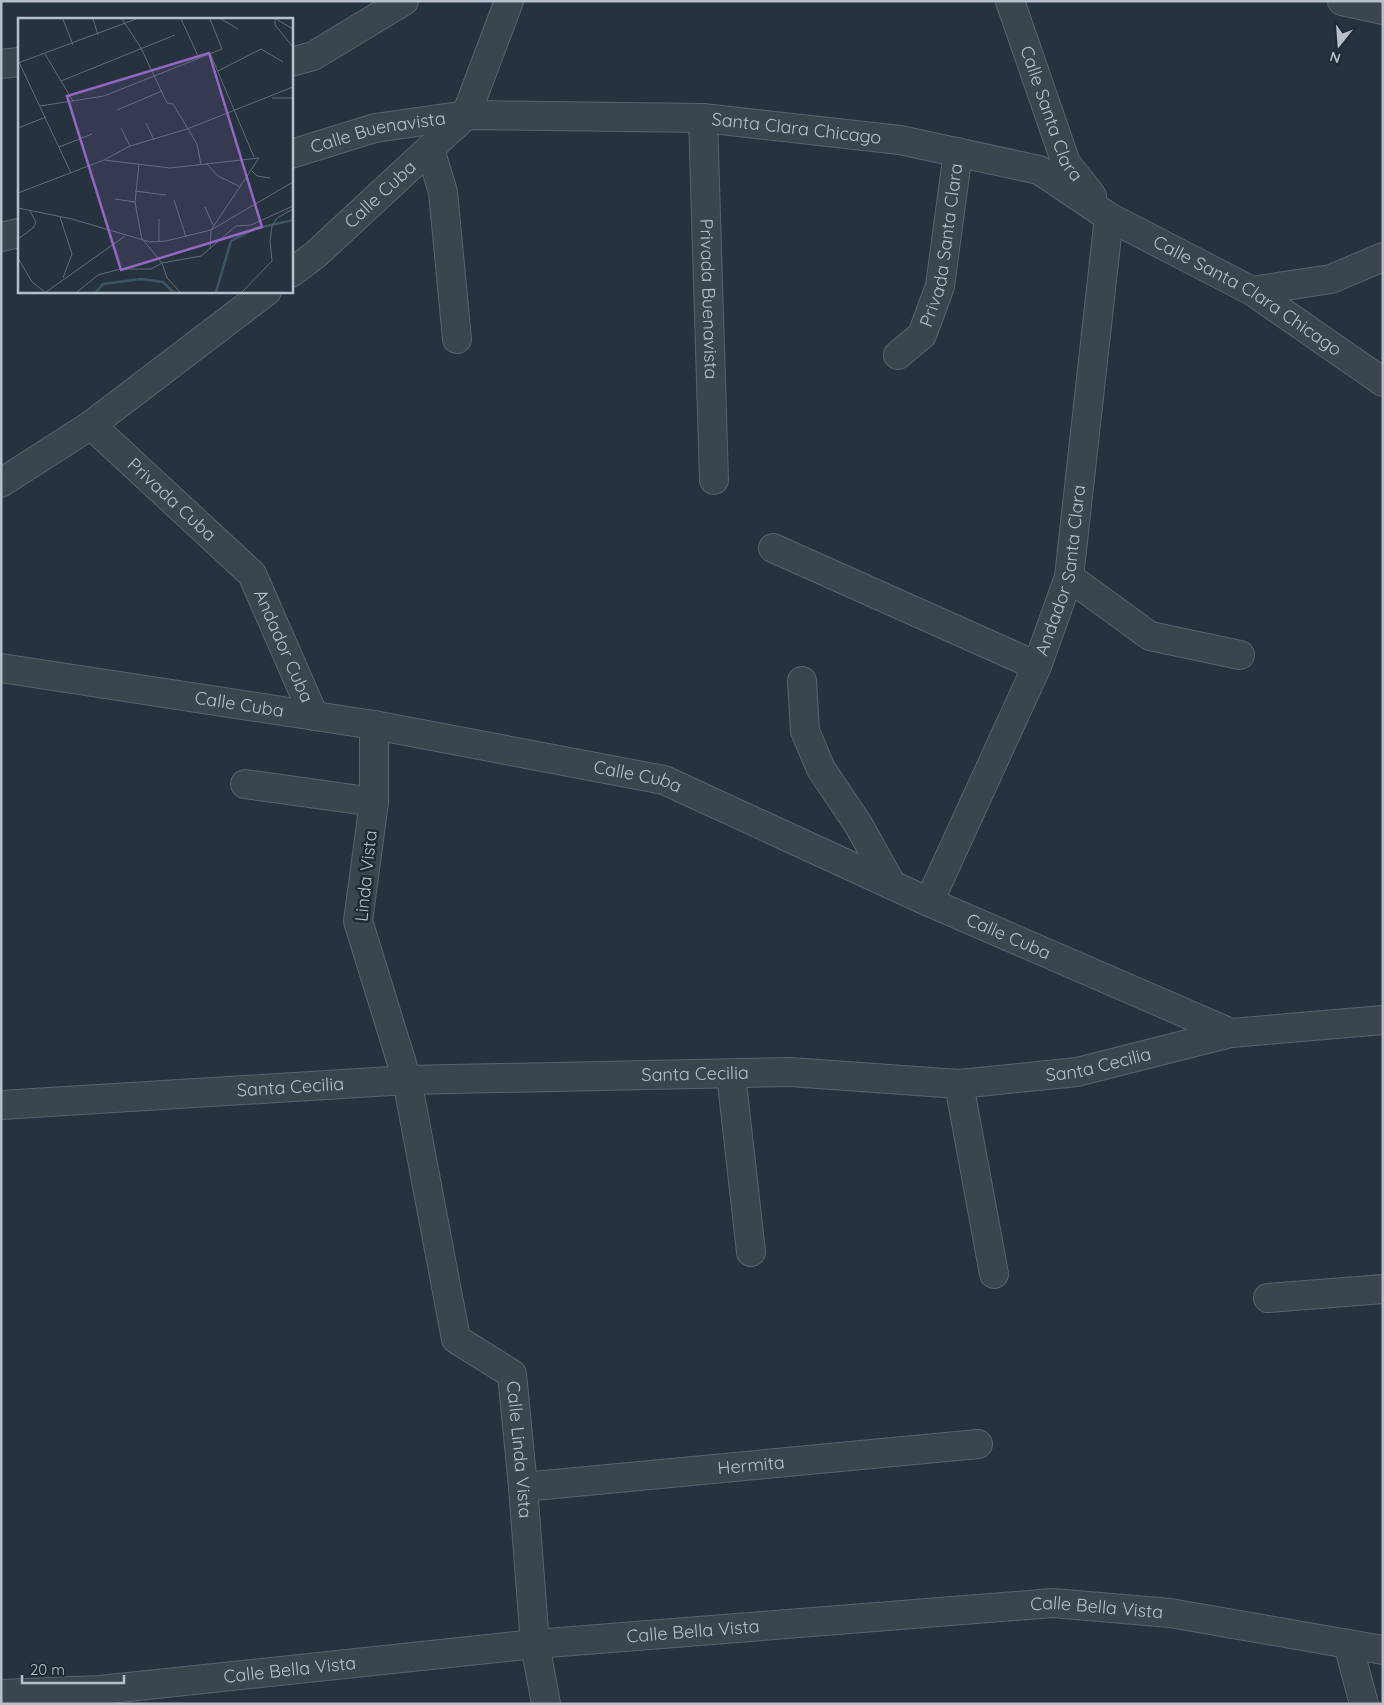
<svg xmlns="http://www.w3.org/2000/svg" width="1384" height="1705" viewBox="0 0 1384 1705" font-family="Quicksand,sans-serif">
	<rect width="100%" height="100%" fill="#26333e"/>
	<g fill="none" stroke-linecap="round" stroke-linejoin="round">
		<g stroke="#58636c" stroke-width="30">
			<g id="minor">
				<path id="s1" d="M1010 1 1066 163 1092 196"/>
				<path d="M1342 1 1383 10"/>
				<path d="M291 62 313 56 404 1"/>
				<path d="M1 64 19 62"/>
				<path id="s2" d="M703 118 714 480"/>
				<path d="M430 149 443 192 457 339"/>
				<path id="s3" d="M291 154 375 128 466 115 703 118 900 140 1039 170 1109 217 1252 291 1383 382"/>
				<path d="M1 237 19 233"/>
				<path id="s4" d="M291 273 315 255 466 115 509 1"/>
				<path d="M1252 291 1331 279 1383 257"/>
				<path id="s5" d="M898 355 922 335 940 286 958 152"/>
				<path id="s6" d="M91 425 252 574 314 716"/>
				<path d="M1 483 91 425 267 291"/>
				<path d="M773 548 1037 666"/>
				<path d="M1069 577 1150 636 1240 655"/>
				<path id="s7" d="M1 668 374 725 664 780 929 902 1231 1033"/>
				<path d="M802 681 805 731 821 769 858 824 892 885"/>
				<path id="s8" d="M374 725V802L358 921 407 1080 456 1339 512 1374 523 1487 535 1644 546 1704"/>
				<path d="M245 784 374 802"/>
				<path id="s9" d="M929 902 1037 666 1069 577 1109 217"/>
				<path d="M731 1074 751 1252"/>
				<path d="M959 1084 994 1274"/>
				<path id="s10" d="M1 1105 407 1080 790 1072 959 1084 1077 1072 1231 1033 1383 1020"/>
				<path d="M1268 1298 1383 1289"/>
				<path id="s11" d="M523 1487 978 1444"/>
				<path d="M1348 1644 1364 1704"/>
				<path id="s12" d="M1 1694 100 1690 535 1644 1053 1603 1170 1613 1383 1650"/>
			</g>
		</g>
		<use href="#minor" stroke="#3a454e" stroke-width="28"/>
	</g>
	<g text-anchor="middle" stroke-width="5" stroke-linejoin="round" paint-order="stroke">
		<g font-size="18" fill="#b7c0c9" stroke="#1f2a33">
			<text dy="6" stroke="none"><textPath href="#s1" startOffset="120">Calle Santa Clara</textPath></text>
			<text dy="6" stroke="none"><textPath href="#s3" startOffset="511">Santa Clara Chicago</textPath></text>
			<text dy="6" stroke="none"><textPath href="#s3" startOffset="90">Calle Buenavista</textPath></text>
			<text dy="6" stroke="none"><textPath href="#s4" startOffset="119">Calle Cuba</textPath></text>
			<text dy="6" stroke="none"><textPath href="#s5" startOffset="124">Privada Santa Clara</textPath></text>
			<text dy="6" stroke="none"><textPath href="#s3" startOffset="1001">Calle Santa Clara Chicago</textPath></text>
			<text dy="6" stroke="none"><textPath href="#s2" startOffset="181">Privada Buenavista</textPath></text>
			<text dy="6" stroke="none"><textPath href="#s6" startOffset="110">Privada Cuba</textPath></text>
			<text dy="6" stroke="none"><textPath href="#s9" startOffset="359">Andador Santa Clara</textPath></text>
			<text dy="6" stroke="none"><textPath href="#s6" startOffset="298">Andador Cuba</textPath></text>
			<text dy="6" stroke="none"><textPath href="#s7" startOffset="241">Calle Cuba</textPath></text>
			<text dy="6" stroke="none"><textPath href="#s7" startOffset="646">Calle Cuba</textPath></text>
			<text transform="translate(366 876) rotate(-84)" y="6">Linda Vista</text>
			<text dy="6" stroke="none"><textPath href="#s7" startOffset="1051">Calle Cuba</textPath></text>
			<text dy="6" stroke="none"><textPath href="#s10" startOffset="1100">Santa Cecilia</textPath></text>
			<text dy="6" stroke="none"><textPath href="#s10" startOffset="695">Santa Cecilia</textPath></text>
			<text dy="6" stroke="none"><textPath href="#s10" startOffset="290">Santa Cecilia</textPath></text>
			<text dy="6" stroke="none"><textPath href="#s8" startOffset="769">Calle Linda Vista</textPath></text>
			<text dy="6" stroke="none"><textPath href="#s11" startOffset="229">Hermita</textPath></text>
			<text dy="6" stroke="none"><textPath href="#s12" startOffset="1100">Calle Bella Vista</textPath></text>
			<text dy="6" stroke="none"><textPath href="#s12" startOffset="695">Calle Bella Vista</textPath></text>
			<text dy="6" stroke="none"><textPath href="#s12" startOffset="290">Calle Bella Vista</textPath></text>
		</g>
	</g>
	<g transform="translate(18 18)">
		<rect width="275" height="275" fill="#26333e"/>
		<path fill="none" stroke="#3d5366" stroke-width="2.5" d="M78 274 85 266 123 261 145 264 155 274M198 274 213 223 236 211 275 202"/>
		<path fill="none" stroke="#606b76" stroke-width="1" d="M45 1 55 27M75 1 80 17M104 1 123 30 149 85 155 86 179 126 183 147M163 1 181 40M203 1 220 11M257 1V7L275 29M258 1 275 11M192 35 236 139M27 36 55 83M0 42 53 155M0 45 118 1M200 53 243 31 265 44M43 63 157 17M254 80H275M22 88 86 78 204 31 192 1M99 92 144 73M128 105 136 122M0 110 28 99M103 110 112 128M41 129 74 116M86 142 152 150 241 140 193 212 192 231M121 146 117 184 124 222M189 146 200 158 221 168M234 153 239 158 252 160M117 173 148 177M0 175 86 142 112 128 169 111 275 69M97 181 117 184M156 182 168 219M187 189 195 207M0 190 54 201 132 224 148 223 193 212 275 164M42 199 54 236 45 260M141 201V223M0 221 15 210 18 204 12 193M126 223 144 245 149 260 162 274M0 240 14 264 27 274M28 274 107 218M59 274 80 257 102 251H133L144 245 183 238 218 208 233 207 275 188M224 274 254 243 252 223 254 208 259 200 275 191"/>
		<path fill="#9367c3" fill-opacity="0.15" stroke="#9367c3" stroke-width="2.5" d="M191 35 244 209 103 252 49 78Z"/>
		<rect width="275" height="275" fill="none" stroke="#b7c0c9" stroke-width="2.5"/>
	</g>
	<rect width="1384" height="1705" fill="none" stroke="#b7c0c9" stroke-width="5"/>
	<g transform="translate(1339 45) rotate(197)" stroke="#1f2a33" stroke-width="4" paint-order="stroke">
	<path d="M0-4L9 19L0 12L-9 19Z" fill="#b7c0c9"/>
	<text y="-8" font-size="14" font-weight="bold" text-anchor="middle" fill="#b7c0c9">N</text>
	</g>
	<path d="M22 1675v8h102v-8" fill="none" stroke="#b7c0c9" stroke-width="2.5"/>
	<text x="30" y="1675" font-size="15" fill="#b7c0c9" stroke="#1f2a33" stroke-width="4" paint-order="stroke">20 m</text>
</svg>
